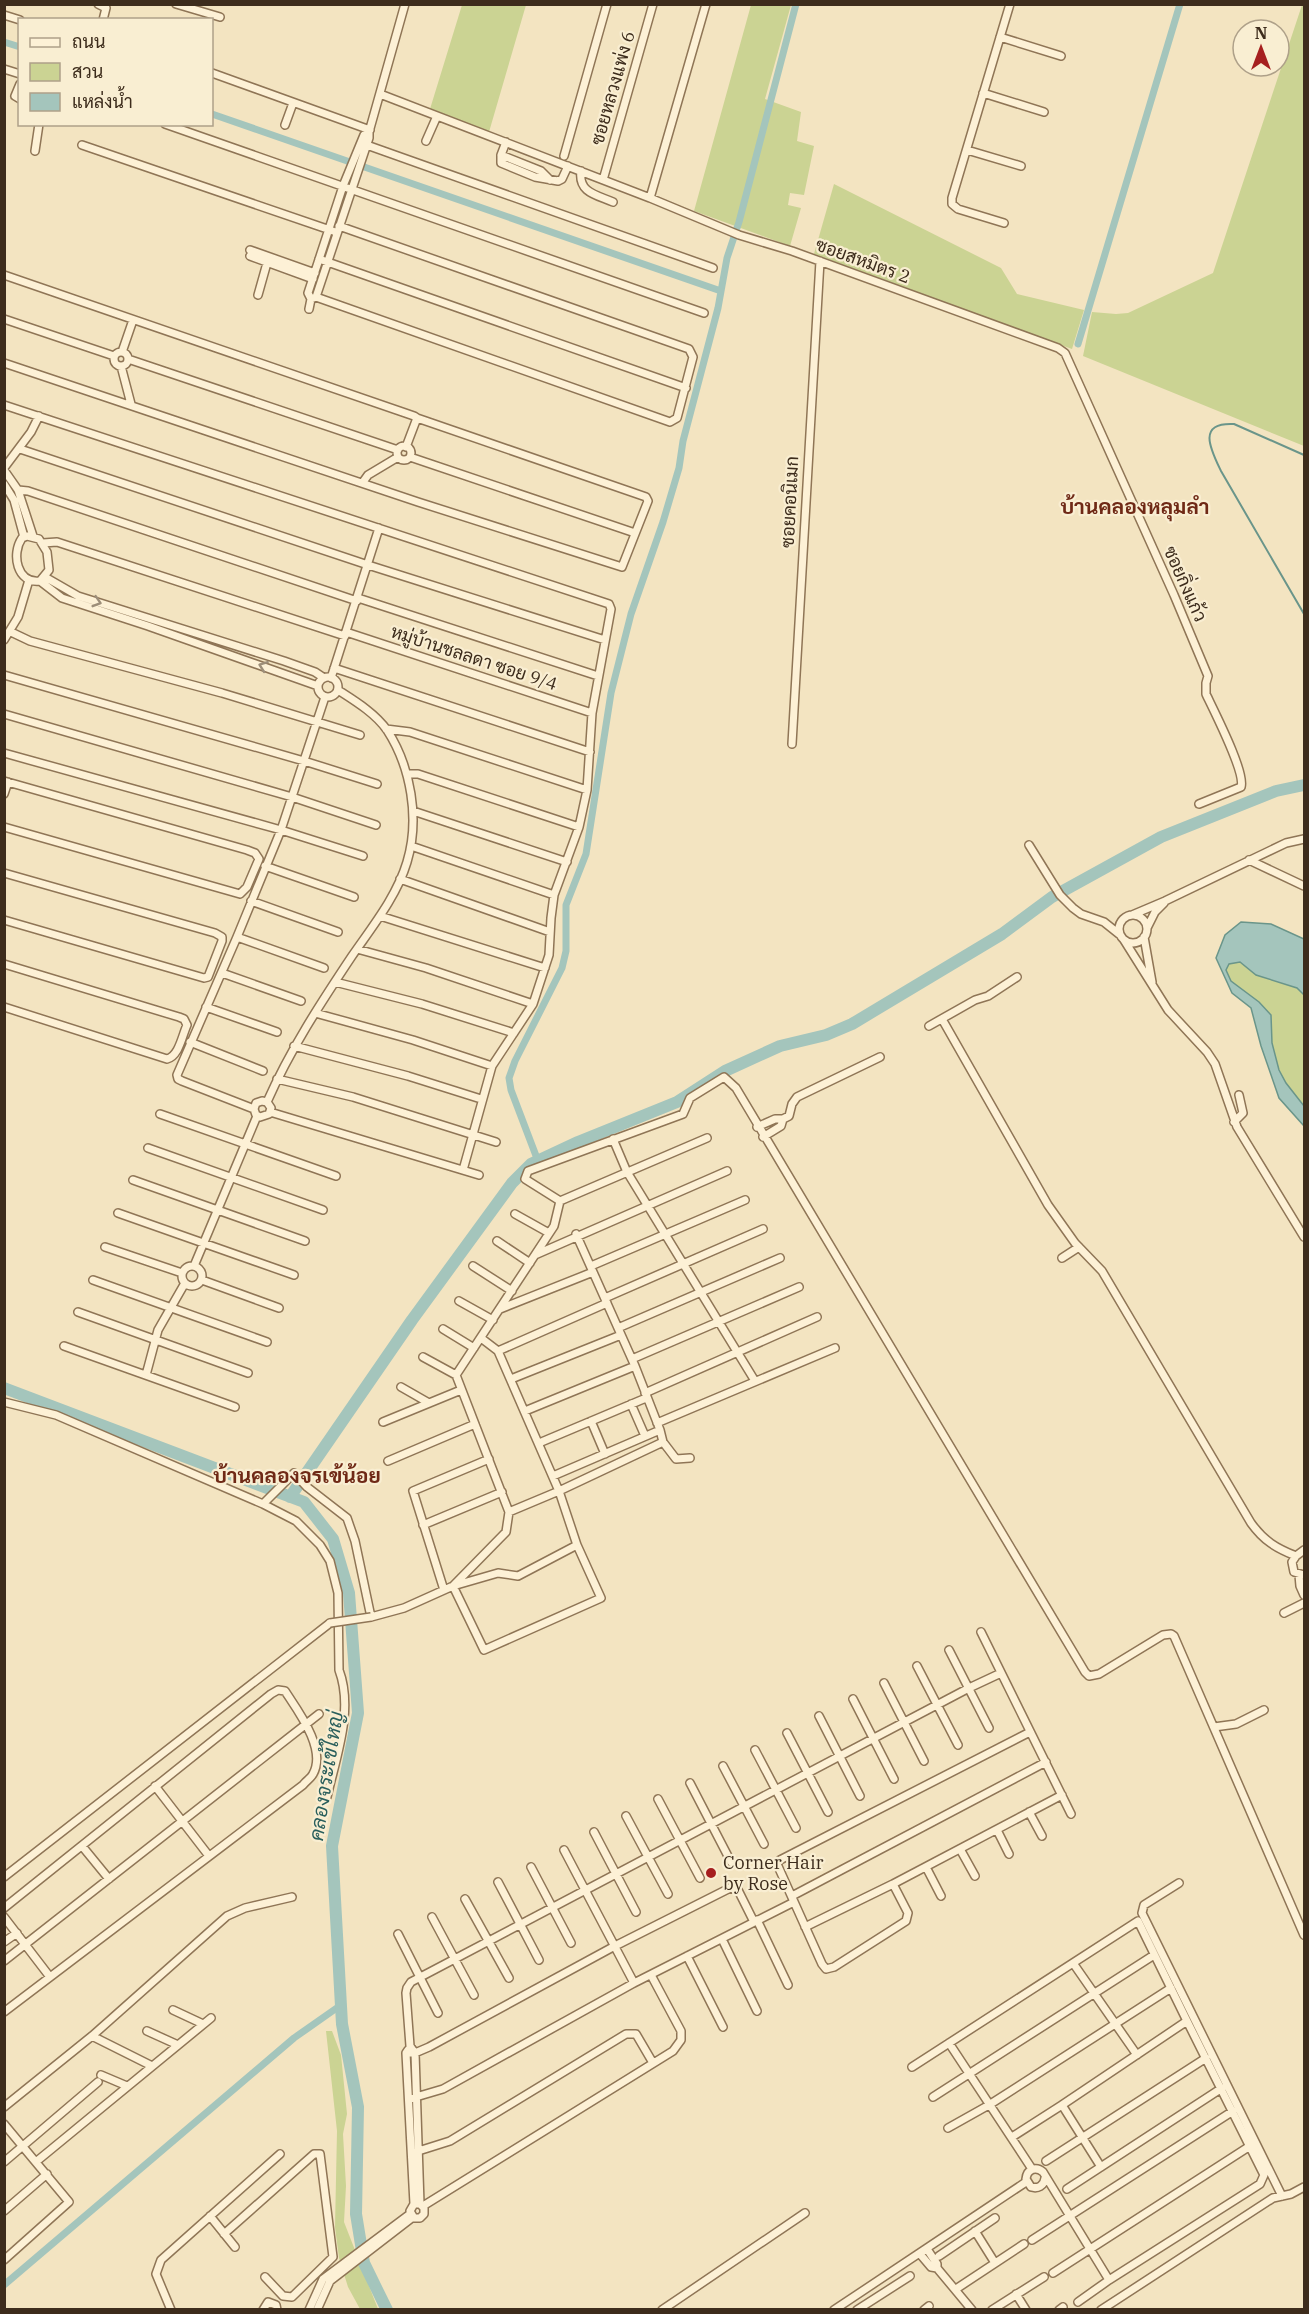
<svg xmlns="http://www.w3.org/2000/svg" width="1309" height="2314" viewBox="0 0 1309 2314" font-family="'IBM Plex Serif',Sarabun,serif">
	<rect width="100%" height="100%" fill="#f3e4c1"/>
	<path fill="#cbd393" d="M462 5H526L489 132 430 109Z
		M751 5H791L765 99 801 112 797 141 814 146 804 195 790 193 788 205 801 208 790 246 694 211Z
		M1302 5H1304V446L1083 356 1092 312 1116 314 1128 313 1213 273Z
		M834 184 1001 268 1017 294 1084 310 1072 349 814 254Z
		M1241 922 1271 924 1304 939V1126L1279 1098 1261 1046 1251 1008 1232 993 1216 958 1225 935Z
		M326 2031H332L341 2055 347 2114 343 2134 346 2186 344 2222 378 2309H360L348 2287 339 2258 335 2227 337 2131Z"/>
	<path fill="#a4c5bc" stroke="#6a958a" stroke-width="1.5" d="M1241 922 1271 924 1304 939V995L1297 988 1256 975 1240 962 1229 964 1226 970 1231 981 1259 1002 1271 1015 1272 1043 1279 1070 1286 1083 1304 1106V1126L1279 1098 1261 1046 1251 1008 1232 993 1216 958 1225 935Z"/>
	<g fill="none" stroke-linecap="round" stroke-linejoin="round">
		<path stroke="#6a958a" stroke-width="2" d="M1304 455 1234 424C1196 422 1211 450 1221 471L1304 614"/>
		<path stroke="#a4c5bc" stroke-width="7" d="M4 42 20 47
			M212 114 718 290
			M1078 344 1180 4
			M538 1161 511 1090 509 1078 515 1061 562 968 566 951V905L586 854 611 693 631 614 663 522 679 468 683 441 718 308 727 258 739 222 796 4
			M4 2285 294 2038 341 2005"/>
		<path stroke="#a4c5bc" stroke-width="12" d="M4 1388 304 1502 333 1539 349 1593 358 1713 332 1846 342 2024 358 2107 356 2214 364 2263 387 2310
			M290 1497 412 1320 512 1183 531 1164 578 1142 677 1102 725 1071 780 1046 826 1035 852 1024 1002 934 1052 897 1161 837 1276 791 1304 785"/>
		<g stroke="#8f7556" stroke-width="10">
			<path id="minor" d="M98 4 106 8 103 20
				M176 4 220 17
				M4 15 20 20
				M1000 37 1061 56
				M4 69 20 74
				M212 73 370 130
				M20 84 15 96 20 99
				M983 93 1044 112
				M380 94 650 198 739 235 792 251 1058 348 1065 353 1174 595 1208 676 1206 683V694C1214 711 1246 773 1241 787L1199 804
				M165 124 704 313
				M285 125 293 103
				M369 132V138L316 297 311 299 308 293 343 186 364 135Z
				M369 132 405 4
				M426 141 437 116
				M506 142 501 155V163L535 177 558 181 562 179 568 166
				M361 143 713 268
				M82 145 333 231
				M967 150 1021 166
				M35 151 39 124
				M501 155 541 171 550 180
				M564 156 607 4
				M581 171C578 193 597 195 613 202
				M603 180 653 4
				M650 198 706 4
				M1004 223 958 209 952 204V198L1010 4
				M250 250 315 273
				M250 256 313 279
				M319 259 686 388
				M4 275 414 416 417 418 406 447
				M258 295 267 263
				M316 297 670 422 677 418 693 357 689 349 339 226
				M309 309 311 299
				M4 319 114 356
				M114 359a7 7 0 1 1 14 0a7 7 0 1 1-14 0Z
				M122 352 133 320
				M128 359 398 450
				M4 363 418 502 622 567 648 501 646 497 417 418
				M121 366 131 404
				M4 405 609 604 611 609 592 713 587 790 579 827 554 895 551 918 549 955 533 1004 492 1066 463 1170
				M397 453a7 7 0 1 1 14 0a7 7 0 1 1-14 0Z
				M20 449 368 565 605 640
				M410 457 635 533
				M4 468 31 432 39 416
				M4 470 18 490 33 536
				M363 482 368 475 398 457
				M4 484 14 500 24 537
				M18 490 28 491 357 601
				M27 536 39 539 47 552 49 570 40 581C17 584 11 554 22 538Z
				M43 543 57 542 345 636
				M45 577 78 596 284 661 315 672 324 678
				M40 581 62 598 148 626 318 686
				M358 598 598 676
				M11 632 30 641 222 693 360 735
				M346 632 592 713
				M4 640 18 617 29 580
				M334 668 590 752
				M4 675 304 761 377 784
				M318 687a10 10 0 1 1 20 0a10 10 0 1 1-20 0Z
				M331 678 379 528
				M4 714 292 797 376 825
				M386 729 410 732 587 790
				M792 744 820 261
				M4 753 281 830 363 856
				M407 774H418L579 827
				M4 781 247 850 255 853 259 859 247 887 240 894 4 827
				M4 794 8 782
				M413 811 567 862
				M1029 845 1060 895 1073 908 1081 914 1104 922 1119 934
				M411 846 554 895
				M1249 860 1304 886
				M265 866 354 897
				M4 873 215 933 222 937V941L208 977 204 978 4 920
				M400 879 550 932
				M251 901 338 932
				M1132 915 1165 901 1286 843 1304 839
				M1119 929a14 14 0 1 1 28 0a14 14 0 1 1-28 0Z
				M380 916 545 968
				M1147 928 1155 912 1164 903
				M237 937 324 968
				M1144 937 1152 982
				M1124 940 1168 1010 1207 1052 1215 1064 1237 1127 1304 1237
				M357 949 426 968 533 1004
				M4 964 179 1017 184 1019 187 1025C182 1036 179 1056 167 1059L4 1007
				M222 973 301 1001
				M335 982 422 1004 514 1033
				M206 1007 277 1032
				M315 1013 413 1040 492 1066
				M942 1019 1048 1205 1075 1243 1102 1271 1251 1523C1264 1541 1276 1548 1296 1556
				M929 1026 975 1000 988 996 1017 977
				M190 1042 263 1071
				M294 1046 408 1076 481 1099
				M277 1079 353 1097 496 1142
				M267 1102C290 1050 320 1004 352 956 372 927 397 896 407 862 420 819 411 767 387 730 375 713 355 701 338 690
				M254 1109 256 1103 262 1101 267 1102 271 1108 269 1114 260 1117 256 1115 254 1109 182 1081 178 1079 177 1075 237 937 281 830 325 697
				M270 1112 479 1175
				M160 1114 336 1176
				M1234 1122 1243 1113 1239 1095
				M757 1127 775 1119H783
				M763 1137 781 1126 783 1119 789 1116 792 1104 797 1097 880 1057
				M613 1139 627 1172 755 1381
				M148 1148 323 1210
				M133 1180 305 1241
				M560 1201 525 1179 528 1171 683 1114 690 1098 724 1077 736 1088 1085 1672 1089 1676 1099 1674 1163 1635 1171 1634 1174 1636 1304 1935
				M118 1213 294 1275
				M515 1214 549 1233
				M576 1234 635 1366 660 1430 663 1442
				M497 1241 530 1263
				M105 1247 182 1273
				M535 1255 727 1171
				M1062 1258 1079 1247
				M182 1276a10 10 0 1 1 20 0a10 10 0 1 1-20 0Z
				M194 1266 257 1116
				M473 1266 512 1291
				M591 1266 745 1200
				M93 1280 267 1342
				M202 1280 279 1308
				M605 1298 763 1229
				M459 1301 493 1320
				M500 1309 593 1272
				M78 1312 248 1373
				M618 1328 780 1258
				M443 1329 474 1348
				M481 1338 498 1351 559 1491 509 1512
				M64 1346 235 1407
				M498 1351 607 1303
				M632 1359 799 1287
				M146 1375 158 1330 185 1283
				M456 1375 554 1226 560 1201 707 1138
				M511 1379 621 1335
				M401 1387 429 1403
				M645 1393 817 1317
				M4 1402 56 1415 263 1504 294 1473 307 1487 347 1518 355 1541 371 1617 404 1608 453 1586 506 1532 509 1512 456 1375 423 1357
				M631 1404 645 1436
				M525 1411 635 1366
				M591 1421 605 1454
				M383 1422 461 1390
				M657 1423 835 1348
				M539 1443 646 1398
				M388 1461 475 1424
				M553 1476 660 1430
				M263 1504 296 1521 320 1545 330 1561 338 1593 339 1670C354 1710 336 1757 327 1797
				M423 1525 502 1492
				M577 1545 601 1598 484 1650 453 1586 498 1573 518 1576Z
				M577 1545 559 1491 663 1442 676 1459 690 1458
				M1304 1550 1296 1556 1292 1562 1294 1572 1304 1575
				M1299 1575 1300 1586 1304 1595
				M444 1590 413 1491 489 1459
				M1284 1613 1304 1603
				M981 1632 1071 1814
				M949 1650 989 1728
				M917 1666 958 1745
				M884 1683 924 1761
				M853 1699 894 1779
				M819 1716 860 1796
				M1214 1727 1236 1724 1264 1710
				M787 1733 828 1812
				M755 1750 796 1828
				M723 1766 764 1844
				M690 1783 731 1862
				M155 1786 209 1856
				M658 1799 700 1878
				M1029 1812 1042 1836
				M626 1816 668 1894
				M997 1830 1009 1854
				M594 1832 636 1912
				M82 1846 109 1879
				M960 1849 975 1876
				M564 1850 634 1983
				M531 1867 571 1943
				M926 1867 941 1896
				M4 1877 330 1623
				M498 1882 539 1960
				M1179 1883 1144 1905 1142 1913 1282 2196
				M893 1884 908 1913 906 1921 834 1967 826 1969 822 1964 777 1864 780 1860 1030 1732
				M792 1896 1046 1762
				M465 1899 509 1978
				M4 1908 271 1694 278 1690 285 1691C298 1711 327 1749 313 1774 311 1778 306 1781 303 1785L4 2012
				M4 1917 50 1977
				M432 1917 474 1995
				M757 1920 788 1985
				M805 1927 893 1884 1062 1795
				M398 1934 438 2013
				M722 1939 757 2011
				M4 1942 17 1933
				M687 1956 723 2027
				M4 1961 319 1714
				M1073 1963 1137 2055
				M173 2010 203 2024
				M147 2031 178 2045
				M92 2036 152 2066
				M949 2043 1032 2169
				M408 2050 406 2053 414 2204 410 2211 414 2218H420L424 2214V2208L420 2204H414
				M406 2053H415L429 2047 613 1947 730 1888 738 1890 754 1922
				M912 2067 1138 1921 1187 2021
				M101 2075 127 2086
				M933 2097 1154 1955
				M409 2099 443 2089 634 1983 794 1902
				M1062 2105 1187 2021 1264 2175 1260 2184 1109 2280
				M4 2107 92 2036 227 1916 245 1908 292 1897
				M4 2124 69 2202 4 2260
				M948 2128 989 2105 1171 1988
				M1012 2137 1062 2105 1101 2167
				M412 2153 450 2141 626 2034H636L653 2063
				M37 2161 211 2018
				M1046 2161 1206 2058
				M4 2162 98 2082
				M1045 2178C1044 2186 1038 2189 1031 2187L1026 2179C1027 2169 1036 2166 1043 2172L1109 2280 1078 2302
				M1067 2189 1222 2088
				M420 2204 415 2053 410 2046 406 1993 407 1988 411 1982 969 1688 1001 1673
				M423 2206 673 2051 681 2040V2031L651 1975
				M4 2211 47 2174
				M210 2216 235 2247
				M975 2231 995 2263
				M224 2234 314 2154H320L333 2257 292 2297 283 2296 265 2277
				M1032 2240 1233 2111
				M927 2249 937 2264V2268
				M920 2254 931 2267 937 2268 972 2310
				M939 2256 995 2218
				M1053 2273 1250 2146
				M956 2289 1024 2244
				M1016 2294 1026 2310
				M171 2310 156 2274 161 2260 280 2154
				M263 2310 268 2302 276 2305 277 2310
				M309 2310 323 2279 410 2214
				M317 2310 330 2281 413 2217
				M662 2310 805 2213
				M834 2310 1026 2182
				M857 2310 910 2276
				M924 2310 929 2306
				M992 2310 1044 2277
				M1059 2310 1063 2307
				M1101 2310 1273 2198 1291 2194 1304 2187"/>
		</g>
		<use href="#minor" stroke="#fdf1d6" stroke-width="7"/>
		<g stroke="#8f7556" stroke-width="10" stroke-linecap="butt">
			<path id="minor-bridge" d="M330 1623 371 1617"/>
		</g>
		<use href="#minor-bridge" stroke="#fdf1d6" stroke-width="7"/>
	</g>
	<defs><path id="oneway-chevron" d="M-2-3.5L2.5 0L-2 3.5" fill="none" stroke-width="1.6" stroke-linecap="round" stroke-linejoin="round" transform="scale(1.5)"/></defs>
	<g stroke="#9d8e79">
		<use href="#oneway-chevron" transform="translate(97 602) rotate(17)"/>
		<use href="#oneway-chevron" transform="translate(263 666) rotate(-160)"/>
	</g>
	<circle fill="#a61f1f" stroke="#f9eed2" stroke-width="2" cx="711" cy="1873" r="6"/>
	<g text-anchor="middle" stroke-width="4.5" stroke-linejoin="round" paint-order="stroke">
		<g font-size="18" fill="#3d2c1c" stroke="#f9eed2">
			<text transform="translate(613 88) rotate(-74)" y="6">ซอยหลวงแพ่ง 6</text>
			<text transform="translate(863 261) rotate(20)" y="6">ซอยสหมิตร 2</text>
			<text transform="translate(790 502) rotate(-87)" y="6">ซอยคอนิเมก</text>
			<text transform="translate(1185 584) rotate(66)" y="6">ซอยกิ่งแก้ว</text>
			<text transform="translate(474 658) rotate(18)" y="6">หมู่บ้านชลลดา ซอย 9/4</text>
		</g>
		<g font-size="18" fill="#3d2c1c" stroke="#f9eed2" text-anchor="start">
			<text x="723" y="1869">Corner Hair<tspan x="723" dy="21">by Rose</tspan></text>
		</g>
		<g font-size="20" font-style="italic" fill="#2a5f5c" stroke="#f9eed2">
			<text transform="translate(326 1776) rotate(-81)" y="7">คลองจระเข้ใหญ่</text>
		</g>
		<g font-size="21" font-weight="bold" fill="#6f2916" stroke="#f9eed2">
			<text x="1135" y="514">บ้านคลองหลุมลำ</text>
			<text x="297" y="1483">บ้านคลองจรเข้น้อย</text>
		</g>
	</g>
	<rect width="1309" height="2314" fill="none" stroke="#3d2c1c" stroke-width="12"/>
	<rect x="18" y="18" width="195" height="108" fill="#f9eed2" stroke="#aea089" stroke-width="1.5"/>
	<rect x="30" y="38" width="30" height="9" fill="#fdf1d6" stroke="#aea089" stroke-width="1.5"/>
	<text x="72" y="48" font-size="18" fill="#3d2c1c">ถนน</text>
	<rect x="30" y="63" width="30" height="18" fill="#cbd393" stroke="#aea089" stroke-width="1.5"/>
	<text x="72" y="78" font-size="18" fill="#3d2c1c">สวน</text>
	<rect x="30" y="93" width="30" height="18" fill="#a4c5bc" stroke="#aea089" stroke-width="1.5"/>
	<text x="72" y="108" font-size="18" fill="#3d2c1c">แหล่งน้ำ</text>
	<g transform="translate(1261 48)"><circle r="28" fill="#f9eed2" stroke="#aea089" stroke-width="1.5"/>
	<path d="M0-4.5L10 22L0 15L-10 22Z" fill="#a61f1f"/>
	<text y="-9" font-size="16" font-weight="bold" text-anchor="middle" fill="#3d2c1c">N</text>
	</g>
</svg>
